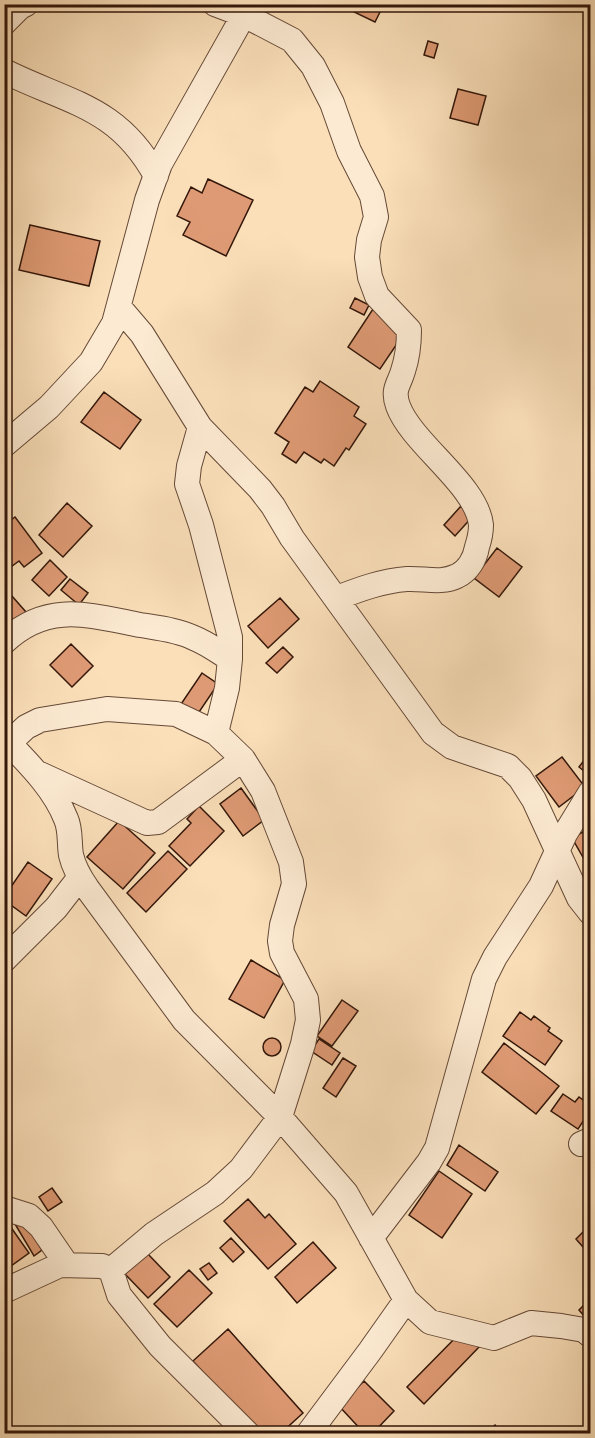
<svg xmlns="http://www.w3.org/2000/svg" width="595" height="1438" viewBox="0 0 595 1438" font-family="'Gentium Book Plus',serif">
	<rect width="100%" height="100%" fill="#fadfb9"/>
	<filter id="stains"><feTurbulence type="fractalNoise" baseFrequency=".00333" numOctaves="4"/><feColorMatrix values="0 0 0 0 .2 0 0 0 0 .09 0 0 0 0 .02 0 0 0 .5 -.17"/></filter>
	<radialGradient id="worn" r=".72"><stop offset=".6" stop-color="#630" stop-opacity="0"/><stop offset="1" stop-color="#630" stop-opacity=".3"/></radialGradient>
	<path fill="#de9a74" stroke="#33170a" stroke-width="1.5" d="M358 4H384L375 22 354 12Z
		M428 41 438 44 434 58 424 55Z
		M458 89 486 96 478 125 450 118Z
		M208 179 253 200 226 256 183 235 190 222 177 216 191 187 202 193Z
		M30 225 100 241 89 286 19 270Z
		M355 298 369 305 364 315 350 308Z
		M373 309 405 332 380 369 348 347Z
		M320 381 359 407 354 416 366 424 349 450 346 448 334 466 324 459 321 463 304 452 296 463 282 454 289 442 275 433 305 387 313 392Z
		M104 392 141 420 120 449 81 422Z
		M67 503 92 526 63 557 39 535Z
		M461 506 473 516 455 536 444 525Z
		M15 517 42 553 24 567 19 561 4 572V525Z
		M497 548 522 567 499 597 474 578Z
		M50 560 67 577 49 596 32 580Z
		M70 579 88 593 79 605 61 590Z
		M4 587 26 612 4 632Z
		M280 598 299 619 268 648 248 626Z
		M71 644 93 666 72 687 50 665Z
		M283 647 293 657 277 673 266 663Z
		M4 671 10 678 4 683Z
		M202 673 218 684 195 718 179 707Z
		M589 754 590 756V776L579 767Z
		M562 757 585 787 559 807 536 776Z
		M241 788 264 820 243 836 220 804Z
		M199 806 224 831 190 866 169 846 191 823 187 819Z
		M119 821 155 853 123 889 87 857Z
		M590 828V865L588 866 572 838Z
		M168 851 187 869 146 912 127 893Z
		M28 862 52 879 26 916 4 900V897Z
		M251 960 285 980 264 1018 229 999Z
		M342 1000 358 1011 332 1046 317 1036Z
		M520 1012 531 1020 534 1016 550 1028 548 1031 562 1041 545 1065 503 1036Z
		M263 1047a9 9 0 1 1 18 0a9 9 0 1 1-18 0Z
		M319 1039 340 1053 332 1065 311 1051Z
		M504 1043 559 1086 536 1114 482 1072Z
		M343 1058 356 1066 336 1097 323 1088Z
		M563 1094 575 1102 579 1097 590 1105V1111L578 1129 551 1111Z
		M459 1145 498 1172 485 1191 447 1165Z
		M439 1171 472 1194 442 1238 409 1215Z
		M52 1188 62 1202 48 1211 39 1197Z
		M248 1199 265 1218 269 1214 296 1244 268 1269 224 1221Z
		M23 1219 42 1250 34 1256 15 1224Z
		M590 1225V1255L576 1239Z
		M10 1226 29 1253 4 1271V1229Z
		M231 1238 244 1252 233 1262 220 1248Z
		M313 1242 336 1268 297 1303 275 1277Z
		M147 1253 170 1277 148 1298 125 1274Z
		M209 1263 217 1273 208 1280 200 1269Z
		M189 1270 212 1293 177 1327 154 1304Z
		M590 1299V1323L579 1310Z
		M228 1329 303 1413 280 1434H258L193 1361Z
		M463 1330 480 1346 424 1404 407 1387Z
		M364 1381 394 1411 372 1434H365L339 1406Z
		M495 1425 501 1434H484Z
		M552 1427 556 1434H542Z"/>
	<g fill="none" stroke-linecap="round" stroke-linejoin="round">
		<g stroke="#654936" stroke-width="26">
			<path id="minor" d="M215 4 244 15 292 40 313 66 332 103 349 151 372 196 376 217 369 240 367 257 370 277 377 296 409 330C409 343 407 359 403 371 399 385 392 389 398 406 412 444 477 485 481 525 481 532 479 541 477 547 475 559 468 571 457 576 441 584 424 578 407 579 382 581 360 589 337 598
				M4 23 20 7 26 4
				M4 71C68 103 118 106 156 176
				M119 307 142 334 200 427 260 489 273 506 292 538 433 733 452 747 508 766 520 778 534 800 579 898 590 912
				M200 427 189 466 187 484 201 525 230 637V659L227 688 216 733
				M4 445 49 407 91 362 114 323 147 200 160 164 250 4
				M4 642C47 601 89 615 140 625 158 628 178 630 194 638 207 643 219 652 230 659
				M4 738C27 762 54 788 66 819 71 830 69 843 71 855 74 868 80 878 87 888L184 1020 280 1117 346 1193 406 1300 430 1322 494 1338 531 1323 561 1326 584 1330 590 1335
				M9 743 26 727 40 720 107 709 176 714 216 733 243 759 263 791 291 862 294 884 282 925 280 941 282 953 306 999 308 1020 303 1044 280 1117 241 1169 215 1193 154 1234 111 1270
				M40 774 147 823 158 822 243 759
				M4 960 56 908 80 877
				M581 1144 590 1140
				M4 1208 29 1216 41 1227 67 1265
				M371 1238 429 1162 437 1148 484 979 495 957 541 886 565 834 590 793
				M4 1291 60 1265 102 1266 111 1270 119 1295 160 1346 248 1434
				M308 1434 370 1351 406 1300"/>
		</g>
		<use href="#minor" stroke="#fcead2" stroke-width="24"/>
	</g>
	<rect width="595" height="1438" fill="none" stroke="#fadfb9" stroke-width="24"/>
	<rect x="6" y="6" width="583" height="1426" fill="none" stroke="#33170a" stroke-width="3"/>
	<rect x="12" y="12" width="571" height="1414" fill="none" stroke="#33170a" stroke-width="1.5"/>
	<rect width="100%" height="100%" filter="url(#stains)"/>
	<rect width="100%" height="100%" fill="url(#worn)"/>
</svg>
